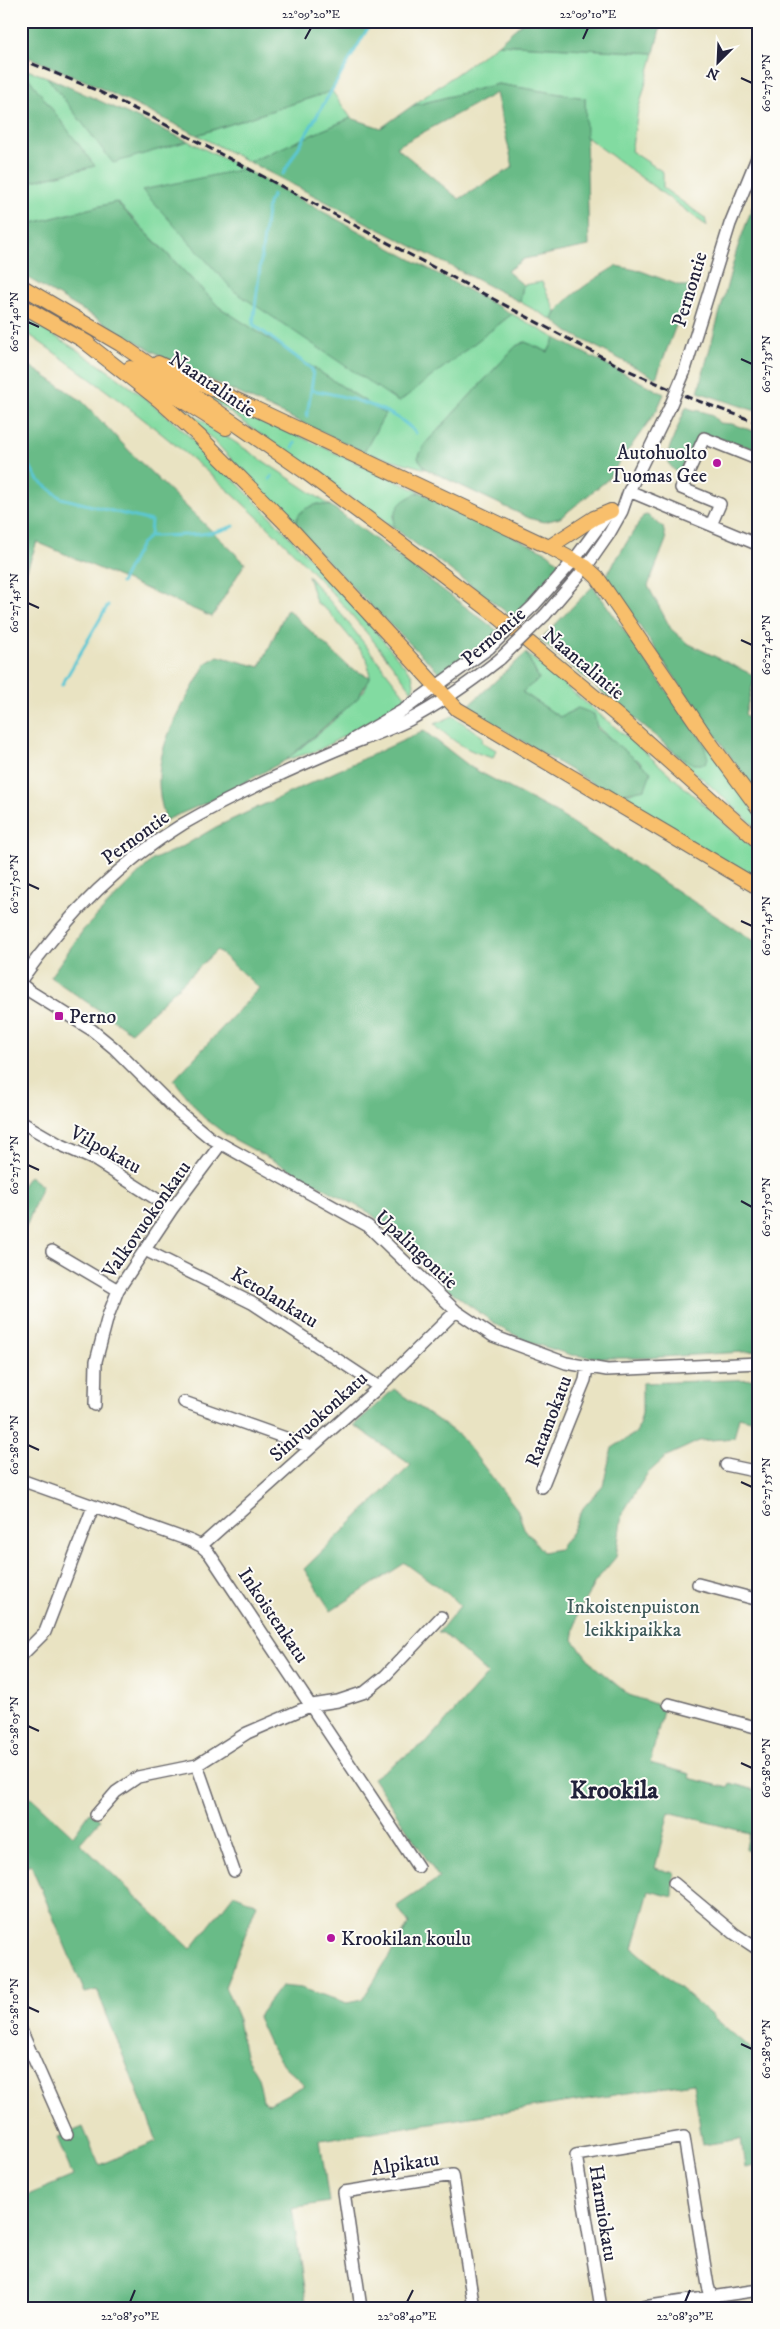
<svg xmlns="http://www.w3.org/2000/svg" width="780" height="2329" viewBox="0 0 780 2329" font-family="'IM FELL DW Pica',serif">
	<rect width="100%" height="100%" fill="#fdfcf7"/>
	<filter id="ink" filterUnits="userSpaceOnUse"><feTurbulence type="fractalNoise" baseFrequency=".02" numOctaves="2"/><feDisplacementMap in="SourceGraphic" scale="10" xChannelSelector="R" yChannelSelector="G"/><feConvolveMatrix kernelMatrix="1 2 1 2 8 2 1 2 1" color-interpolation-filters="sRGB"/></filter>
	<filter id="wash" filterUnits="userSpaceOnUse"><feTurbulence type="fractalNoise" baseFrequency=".0096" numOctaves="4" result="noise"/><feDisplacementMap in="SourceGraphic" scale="20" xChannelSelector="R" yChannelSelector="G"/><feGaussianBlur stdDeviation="1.12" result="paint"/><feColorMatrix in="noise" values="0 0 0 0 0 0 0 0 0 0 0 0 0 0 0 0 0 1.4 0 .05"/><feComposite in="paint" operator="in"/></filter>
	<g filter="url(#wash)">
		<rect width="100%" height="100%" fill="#e9e3c2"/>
		<path fill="#82dba1" stroke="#527e6e" d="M498 44 654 53 638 111 631 151 663 172V188L705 218 707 226 585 136V98L498 84 412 106Z
			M21 68 47 77 113 162 188 141 244 169 143 191 398 402 512 314 555 338 548 352 525 342 516 346 424 445 418 458 426 469 364 452 385 414 219 307 117 202 21 226V184L94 166Z
			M332 91 351 118 249 162 197 135Z
			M542 282 556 312 553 320 520 302 523 285Z
			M21 315C61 340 101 364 138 393 177 422 210 456 244 490 303 549 359 611 412 675L414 684 412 691C305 544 169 432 21 329Z
			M195 388 420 492 394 514 393 527Z
			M173 401 331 506 318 504 296 528 219 446Z
			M308 576 342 615 406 697 390 710 319 750 286 760 332 722 364 691 370 677 367 658 328 611 316 602Z
			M526 653 647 754 759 854V882L612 793 619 794 632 793 641 762 628 755 578 708 560 717 521 691 539 679Z
			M453 716 483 737 482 742 496 750 493 758C470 752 452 742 435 724Z
			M699 734 759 819V830L659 739 686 760Z"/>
		<path fill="#69bb87" stroke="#466e61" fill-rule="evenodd" d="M21 21H372L332 91 197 135 90 83 21 54Z
			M524 21H662L654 53 498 44Z
			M21 68 95 166 21 184Z
			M47 77 188 141 113 163Z
			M498 84 585 98 589 246 524 259 507 271 523 285 520 302 249 162 351 118 381 128 412 106ZM496 93 513 167 459 199 396 147Z
			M244 169 512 314 399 402 234 291 142 190Z
			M759 189V412L698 392 737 249Z
			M116 202 219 307 385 414 364 452 168 360 21 274V226Z
			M616 266 641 271 681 286H691L656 378 568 332 553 320C559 300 598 277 616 266Z
			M555 338 664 394 657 410 606 481 560 518 544 522 529 518 426 469 418 458 424 445 516 346 525 342 548 352Z
			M21 360 82 401 136 458 245 563 212 617 37 542 21 586Z
			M686 407C700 414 708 408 719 423L732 424 759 433V450L700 433 678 474 668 463 669 449Z
			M420 492 548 553 558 562 559 571 513 617 393 527C395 505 400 501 420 492Z
			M318 504 331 506 499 632 469 658 445 674 440 673 368 603 296 528C295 513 304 508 318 504Z
			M647 515 663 527 666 540 648 586 671 629 687 643 755 676 745 714 759 728V797L661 658 606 576 643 516Z
			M593 586 703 742 708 758 705 764H693L678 755 540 640Z
			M287 609 350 668 370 677 358 698 286 760 210 801 166 820C144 756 178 717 206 663L218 656 260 667Z
			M526 653 539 679 522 692 560 717 578 708 594 714 597 728 651 772 645 789 619 794 602 789 469 709 468 706Z
			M424 731 472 768 555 812 759 944V1351L645 1358H606L571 1355 529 1342 501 1328 466 1303 438 1281 398 1238 370 1213 228 1136 203 1117 174 1080 259 988 217 950 131 1032 50 977 84 929 152 860 182 847 216 827 250 811Z
			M29 1176 42 1186 21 1240V1187Z
			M759 1379V1422L739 1417 734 1438 699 1441 667 1456 647 1474 622 1514 616 1557 595 1582 577 1615 573 1640 594 1666 629 1695 664 1707 650 1763 690 1774 689 1778 728 1788 730 1783 759 1791V1853L746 1849 749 1833 669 1812 655 1868 674 1873 673 1897 649 1891 633 1948 759 2056V2165L745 2168 741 2139 703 2145 693 2083 320 2140 329 2202 292 2208 307 2308H21V2198L73 2176 57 2138 83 2127 99 2165 157 2141 97 1990 85 1993 31 1865 21 1869V1788L73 1836 90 1812 100 1820 80 1843 191 1949 234 1894 257 1904 225 1987 237 2015 245 2055 258 2077 263 2100 268 2104 305 2085 284 2066 271 2048 257 2017 281 1986 301 1988 347 2003 362 2000 409 1924 397 1906 439 1878 373 1778 429 1740 488 1674 443 1633H438L460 1606 448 1594 405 1563 331 1611 304 1569 411 1465 354 1425 394 1389 460 1436 517 1509 524 1528 543 1552 559 1549 572 1532 583 1508 603 1485 612 1448 637 1432 642 1413V1383Z"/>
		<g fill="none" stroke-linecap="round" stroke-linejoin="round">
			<path stroke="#5bc7d4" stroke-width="3" d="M283 174 372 21
				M273 195 268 203 253 324 312 369 313 377 307 416
				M311 390C342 395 395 408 416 433
				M293 447 295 443
				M21 449 37 479 61 498 151 521 150 536C178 535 208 537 234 526
				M270 479 272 476
				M121 583 141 544 150 536
				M62 685 108 605"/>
		</g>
	</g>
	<g filter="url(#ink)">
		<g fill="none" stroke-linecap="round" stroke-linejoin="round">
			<g stroke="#68666a" stroke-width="14">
				<path id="minor" d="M684 373 730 224 759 153
					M629 491 759 545
					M711 525 720 504 681 488 704 438 759 460
					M534 605 574 560 611 510
					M545 615 586 567 609 534 622 511 629 491 669 409
					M352 740 405 709 489 648
					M21 980C65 918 117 864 183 824 230 797 280 774 329 753 356 741 383 733 409 720 442 703 472 681 500 659
					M21 984 31 992 92 1030 114 1048 174 1108 209 1137 368 1226 456 1311 493 1336 566 1363 607 1370 759 1363
					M21 1122 59 1144 95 1160 172 1209
					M145 1250 252 1303 379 1387
					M52 1251 118 1290
					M184 1402 311 1447
					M95 1405 96 1361 108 1316 118 1290 172 1209 220 1145
					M726 1465 759 1472
					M21 1480 191 1541 201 1546 209 1553 418 1867
					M542 1487 585 1380 587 1368
					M201 1546 379 1387 456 1311
					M698 1584 759 1600
					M21 1656 45 1632 93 1507
					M669 1704 759 1728
					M197 1765 234 1871
					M96 1815 116 1792 138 1777 197 1765 247 1733 312 1705 338 1701 365 1692 385 1676 441 1617
					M674 1883 735 1934 759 1950
					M21 2030 67 2134
					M361 2308 344 2192 453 2175 474 2308
					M601 2308 576 2155 684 2137 708 2286 711 2296
					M636 2308 759 2290"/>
			</g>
			<g stroke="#68666a" stroke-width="16">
				<path id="major" d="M21 286 120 344 220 413 304 471 426 562 497 616 619 717 759 842
					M21 305 88 343
					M80 338 160 401 199 436 293 531 457 709 759 888
					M158 363 549 547 586 567 597 577 708 740 759 809
					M130 368 226 428
					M549 547 594 518 611 511"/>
			</g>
			<use href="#minor" stroke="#fff" stroke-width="11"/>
			<use href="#major" stroke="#f8bf6c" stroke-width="14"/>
			<path stroke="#22223b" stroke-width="3" stroke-dasharray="8 4" stroke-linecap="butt" d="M21 59 96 90 151 117 623 368 690 398 759 423"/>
			<g stroke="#68666a" stroke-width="14" stroke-linecap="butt">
				<path id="minor-bridge" d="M669 409 684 373
					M489 648 534 605
					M500 659 545 615"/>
			</g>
			<use href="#minor-bridge" stroke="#fff" stroke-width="11"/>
		</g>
	</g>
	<path fill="none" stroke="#22223b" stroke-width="2" d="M305 39 311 28M583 39 588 28M741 78 752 83M28 322 39 327M741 359 752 364M28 603 39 608M741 640 752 645M28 884 39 889M741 921 752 926M28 1165 39 1170M741 1201 752 1207M28 1445 39 1450M741 1482 752 1487M28 1726 39 1731M741 1763 752 1768M28 2007 39 2012M741 2044 752 2049M130 2302 135 2290M407 2302 413 2290M685 2302 690 2290"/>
	<g fill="#b5179e" stroke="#fdfcf7" stroke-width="2">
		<circle cx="717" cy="463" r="5"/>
		<rect x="54" y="1011" width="10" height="10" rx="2.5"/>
		<circle cx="331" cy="1938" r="5"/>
	</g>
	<g text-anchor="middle" stroke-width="4" stroke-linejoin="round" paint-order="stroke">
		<g font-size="20" fill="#22223b" stroke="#fdfcf7">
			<text transform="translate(689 289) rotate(-73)" y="7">Pernontie</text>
			<text transform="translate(213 384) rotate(34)" y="7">Naantalintie</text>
			<text transform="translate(493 636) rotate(-41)" y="7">Pernontie</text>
			<text transform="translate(584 663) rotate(40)" y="7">Naantalintie</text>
			<text transform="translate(135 837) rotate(-36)" y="7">Pernontie</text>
			<text transform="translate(106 1149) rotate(29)" y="7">Vilpokatu</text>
			<text transform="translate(146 1219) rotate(-55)" y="7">Valkovuokonkatu</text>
			<text transform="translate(417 1249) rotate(43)" y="7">Upalingontie</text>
			<text transform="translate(275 1297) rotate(31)" y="7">Ketolankatu</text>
			<text transform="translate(318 1416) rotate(-42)" y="7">Sinivuokonkatu</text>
			<text transform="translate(548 1421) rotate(-69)" y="7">Ratamokatu</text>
			<text transform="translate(274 1615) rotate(56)" y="7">Inkoistenkatu</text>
			<text transform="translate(405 2163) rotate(-9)" y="7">Alpikatu</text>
			<text transform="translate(604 2213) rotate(81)" y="7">Harmiokatu</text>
		</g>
		<g font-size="20" fill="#22223b" stroke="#fdfcf7" text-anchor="start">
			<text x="707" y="459" text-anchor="end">Autohuolto<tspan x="707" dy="23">Tuomas Gee</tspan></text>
			<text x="69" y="1023">Perno</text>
			<text x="341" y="1945">Krookilan koulu</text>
		</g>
		<g font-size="20" fill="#3f5a5a" stroke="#fdfcf7">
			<text x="633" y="1613">Inkoistenpuiston<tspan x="633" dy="23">leikkipaikka</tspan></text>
		</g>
		<g font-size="25" font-weight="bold" fill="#22223b" stroke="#fdfcf7">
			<text x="614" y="1798">Krookila</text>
		</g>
	</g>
	<rect width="780" height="2329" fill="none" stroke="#fdfcf7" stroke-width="55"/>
	<g transform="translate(718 62) rotate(204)" stroke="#fdfcf7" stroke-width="4" paint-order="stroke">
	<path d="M0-4L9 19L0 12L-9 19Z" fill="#22223b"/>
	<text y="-8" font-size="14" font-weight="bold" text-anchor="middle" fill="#22223b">N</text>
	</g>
	<rect x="28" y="28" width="724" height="2274" fill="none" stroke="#22223b" stroke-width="2"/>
	<g font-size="12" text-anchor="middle" fill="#22223b">
		<text x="311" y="18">22°09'20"E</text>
		<text x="588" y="18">22°09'10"E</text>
		<text transform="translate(766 83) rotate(-90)" y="4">60°27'30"N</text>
		<text transform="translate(14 322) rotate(-90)" y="4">60°27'40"N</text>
		<text transform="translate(766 364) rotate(-90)" y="4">60°27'35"N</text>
		<text transform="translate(14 603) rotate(-90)" y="4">60°27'45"N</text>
		<text transform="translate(766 645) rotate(-90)" y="4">60°27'40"N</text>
		<text transform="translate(14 884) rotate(-90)" y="4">60°27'50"N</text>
		<text transform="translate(766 926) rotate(-90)" y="4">60°27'45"N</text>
		<text transform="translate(14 1165) rotate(-90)" y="4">60°27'55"N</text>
		<text transform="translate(766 1207) rotate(-90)" y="4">60°27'50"N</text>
		<text transform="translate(14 1445) rotate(-90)" y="4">60°28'00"N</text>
		<text transform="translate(766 1487) rotate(-90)" y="4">60°27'55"N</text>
		<text transform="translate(14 1726) rotate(-90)" y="4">60°28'05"N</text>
		<text transform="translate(766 1768) rotate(-90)" y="4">60°28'00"N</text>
		<text transform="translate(14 2007) rotate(-90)" y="4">60°28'10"N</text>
		<text transform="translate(766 2049) rotate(-90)" y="4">60°28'05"N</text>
		<text x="130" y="2320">22°08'50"E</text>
		<text x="407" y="2320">22°08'40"E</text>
		<text x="685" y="2320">22°08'30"E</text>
	</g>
</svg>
